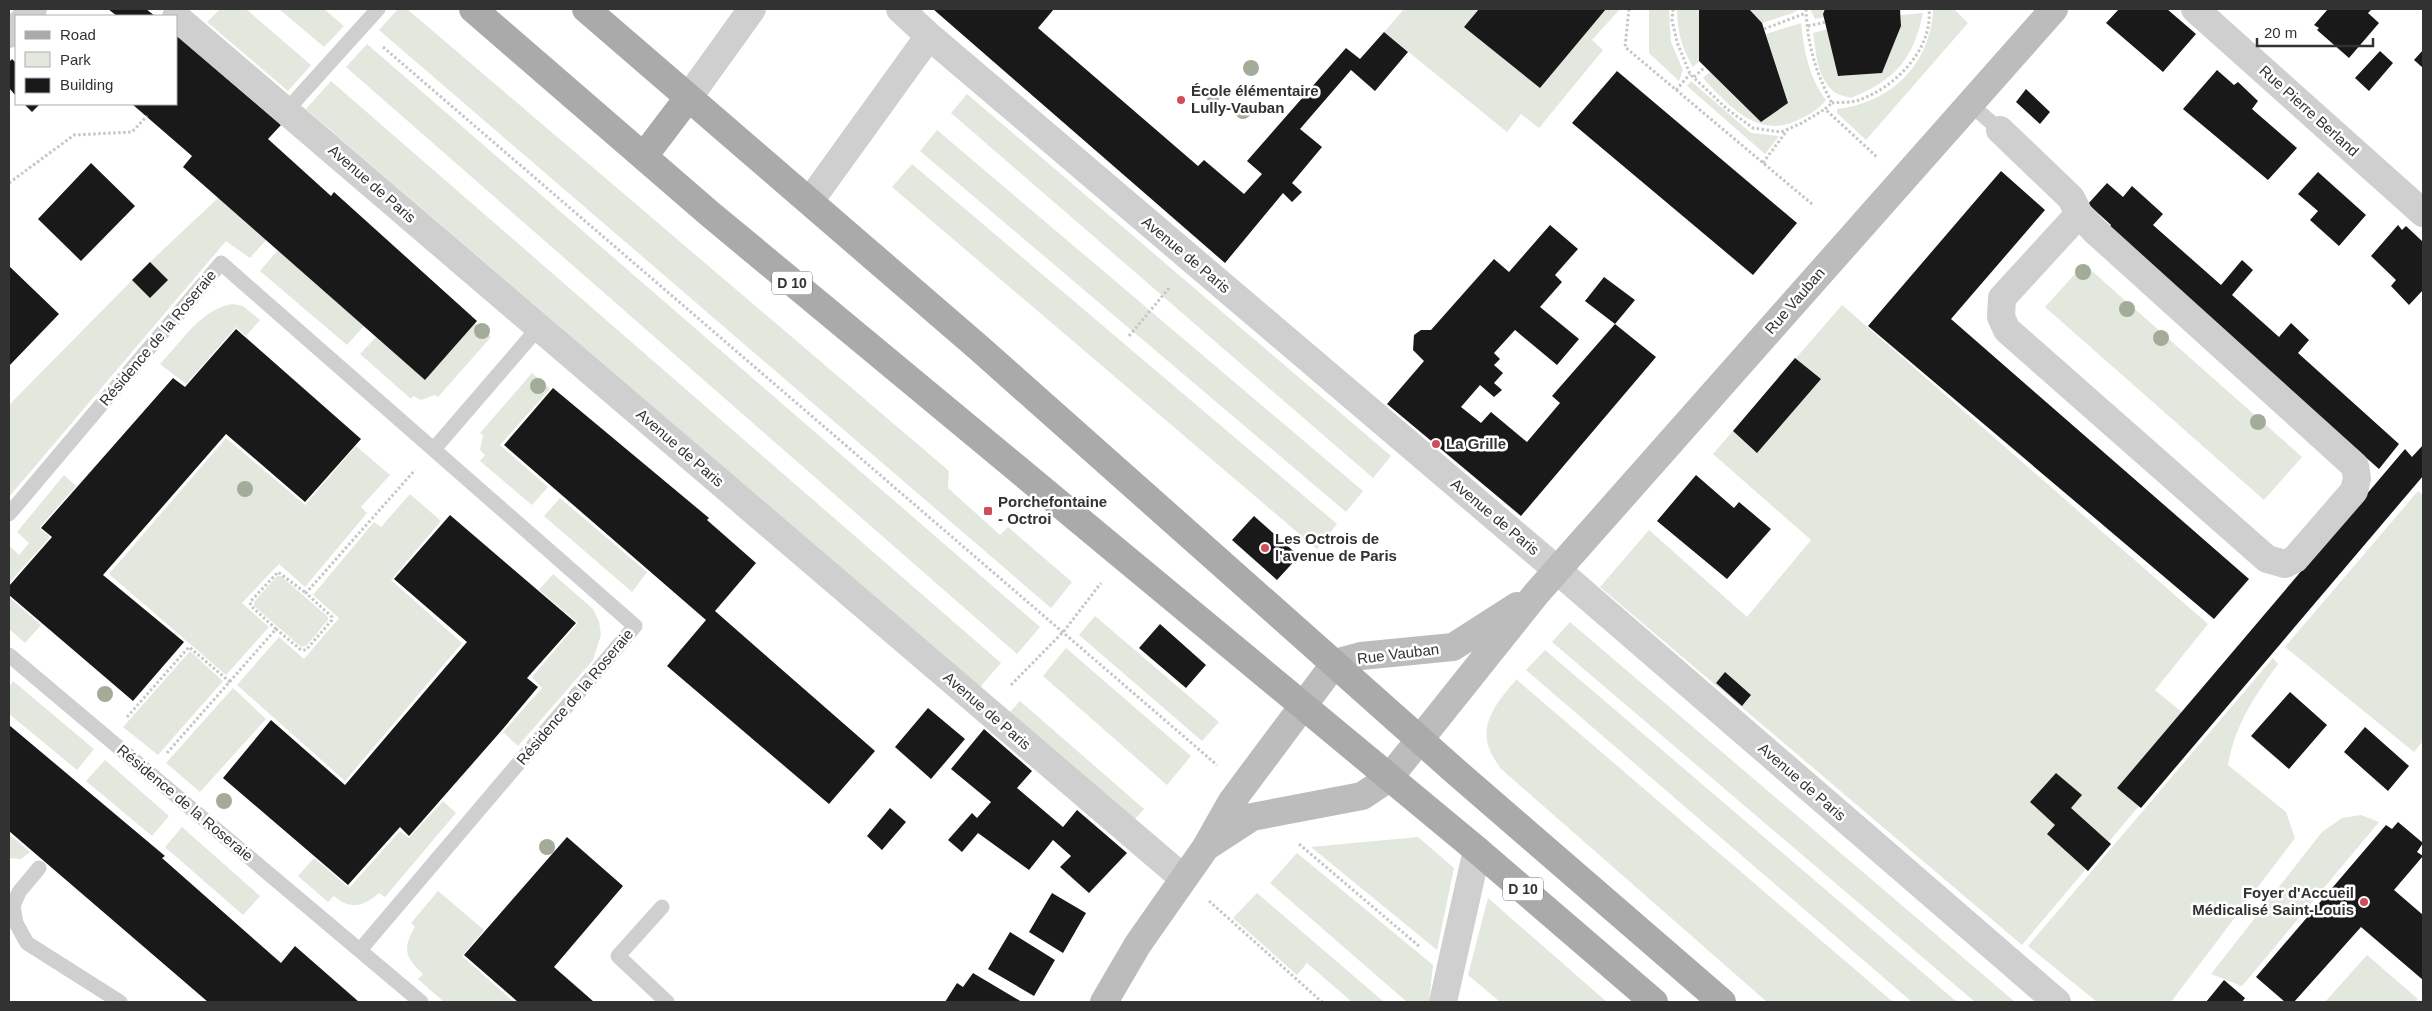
<svg xmlns="http://www.w3.org/2000/svg" width="2432" height="1011" viewBox="0 0 2432 1011" font-family="Arial,sans-serif">
	<rect width="100%" height="100%" fill="#fff"/>
	<path fill="#e2e8dd" d="M220 9H246L311 65 288 91 207 22Z
		M279 9H324L344 26 324 47Z
		M398 9H407L949 471 948 488 1000 535 1008 527 1072 582 1051 608 379 30Z
		M1404 9H1479L1464 27 1540 88 1606 9H1620L1592 40 1603 50 1539 128 1521 114 1507 132 1384 32Z
		M1649 9H1669L1671 42 1683 70 1679 81 1649 53Z
		M1677 9H1699V61L1693 67C1682 49 1677 30 1677 9Z
		M1749 9H1799L1793 13 1762 23Z
		M1810 9H1825V17L1815 19Z
		M1933 9H1954L1968 23 1866 140 1837 113V109C1891 103 1931 64 1933 9Z
		M1923 13C1913 60 1895 80 1851 98 1845 96 1837 95 1833 91 1817 77 1816 52 1813 33L1828 29 1838 76 1882 73 1901 26V15Z
		M1801 23C1804 51 1809 78 1826 100 1818 110 1809 115 1798 120 1758 140 1728 105 1703 78L1711 71 1761 122 1788 103 1766 34Z
		M367 44 1040 627 1017 654 346 67Z
		M331 81 1001 663 980 687 306 109Z
		M1691 81 1751 133 1779 136 1765 154 1687 86Z
		M967 94 1391 456 1373 478 951 113Z
		M937 130 1363 491 1346 512 920 151Z
		M912 164 1337 524 1317 549 892 187Z
		M219 197 266 240 250 258 226 241 9 497V405L150 262Z
		M278 250 364 326 347 345 260 271Z
		M2084 264 2302 457 2264 500 2045 307Z
		M233 304 243 306 260 320 246 336 236 327 186 384 160 364C181 342 202 308 233 304Z
		M1842 305 2208 624 2155 690 2203 730 2022 945 1600 587 1649 530 1747 617 1811 540 1713 454Z
		M475 323 491 337 438 397 435 395 421 400 413 396 411 399 360 354 376 337 425 380Z
		M532 373 550 389 500 445 548 487 532 505 480 461 485 455 480 450 483 435 480 433Z
		M226 438 305 505 356 446 390 475 361 507 367 513 305 587 279 564 242 603 269 627 226 675 109 574Z
		M64 475 76 486 39 528 50 537 9 583V545L19 555 29 543 17 532Z
		M2418 491 2423 495V741L2414 752 2285 647Z
		M410 494 441 521 391 580 462 643 345 781 237 685 279 637 304 659 309 653 339 618 313 595 374 522 381 527Z
		M560 498 647 572 632 592 544 516Z
		M553 574 593 609 599 621 601 635 593 660 518 746 503 732 542 688 532 677 578 623 539 590Z
		M277 576H281L328 617V620L306 646 301 647 254 606V602Z
		M9 597 41 625 25 643 9 629Z
		M1095 616 1219 722 1202 741 1079 635Z
		M1570 622 2015 1002H1975L1552 642Z
		M1066 648 1191 756 1167 785 1043 676Z
		M1545 650 1957 1002H1912L1526 670Z
		M190 651 223 681 158 755 123 727Z
		M2273 658 2278 664C2254 697 2235 725 2228 765L2286 812 2295 838 2171 1002H2097L2028 946Z
		M1517 679V680L1893 1002H1767L1500 768C1497 762 1491 755 1489 748 1479 722 1501 697 1517 679Z
		M13 681 94 749 77 770 9 714V687Z
		M233 688 266 719 200 792 166 763Z
		M1020 701 1144 809 1133 821 1008 714Z
		M105 760 169 816 152 836 86 781Z
		M443 801 456 813 385 897 379 893C363 907 350 910 334 896L328 902 298 876 314 858 349 888 400 831 409 838Z
		M2361 815 2379 822 2242 986 2211 974 2322 832 2342 818Z
		M182 827 260 896 243 915 165 847Z
		M9 834 30 852 21 859 9 858Z
		M1418 837 1454 868 1437 950 1311 847Z
		M1297 853 1433 965 1429 1002H1407L1270 883Z
		M438 891 484 930 462 956 514 1002H444L418 979 423 974C405 957 402 949 415 927L411 923Z
		M1257 893 1384 1002H1352L1307 963 1297 975 1233 918Z
		M1488 898 1607 1002H1500L1468 975Z
		M2367 955 2418 999 2415 1002H2325Z"/>
	<path fill="#191919" d="M108 9H146L155 16H117Z
		M933 9H1054L1038 28 1198 166 1204 160 1244 194 1262 174 1247 161 1346 48 1360 59 1384 32 1408 52 1375 91 1351 70 1300 129 1322 147 1292 183 1302 192 1292 202 1283 193 1225 263Z
		M1479 9H1606L1540 88 1464 27Z
		M1699 9H1749L1762 23 1788 103 1761 122 1699 61Z
		M1825 9H1900L1901 26 1882 73 1838 76 1823 14Z
		M2119 9H2167L2196 34 2163 72 2106 23Z
		M2328 9H2372L2368 13 2379 23 2349 58 2317 30 2319 28 2314 25Z
		M176 35 281 125 268 139 331 196 334 192 477 321 425 380 183 167 192 156 132 104H176Z
		M2423 50V68L2414 60Z
		M2380 51 2393 63 2369 91 2355 78Z
		M12 59 16 63V96L9 88V62Z
		M2217 70 2234 85 2238 82 2258 101 2252 109 2297 148 2268 180 2183 109Z
		M1617 71 1797 223 1753 275 1572 123Z
		M2026 89 2050 112 2040 124 2016 102Z
		M24 104H40L32 112Z
		M91 163 135 206 81 261 38 219Z
		M2001 171 2045 210 1951 319 2249 579 2214 619 1868 326Z
		M2318 172 2366 215 2339 246 2310 220 2318 211 2298 194Z
		M2107 183 2123 197 2132 186 2163 214 2153 225 2221 285 2242 260 2253 270 2232 295 2279 337 2291 323 2309 340 2298 353 2399 444 2379 469 2108 229 2111 225 2088 204Z
		M1550 225 1578 249 1555 275 1562 282 1540 307 1579 339 1557 365 1515 330 1494 353 1500 359 1494 365 1503 373 1494 383 1502 390 1494 397 1480 385 1461 407 1481 423 1491 412 1527 442 1560 403 1552 396 1615 324 1656 357 1521 516 1387 404 1424 361 1413 350 1414 335 1421 330H1431L1494 259 1509 272Z
		M2398 225 2402 230 2406 226 2423 242V290L2409 305 2391 286 2396 280 2371 256Z
		M150 262 168 280 150 298 132 280Z
		M9 266 59 314 9 366Z
		M1604 277 1635 300 1615 324 1585 301Z
		M236 329 361 439 305 502 226 434 103 575 184 642 133 701 9 595V586L52 537 41 528 173 378 185 387Z
		M1795 358 1821 379 1757 453 1733 431Z
		M553 388 709 518 707 520 756 563 715 611 875 751 829 804 667 666 706 620 504 445Z
		M2423 445V476L2141 808 2117 788 2405 449 2412 457Z
		M1696 475 1734 508 1739 502 1771 529 1727 579 1657 521Z
		M450 515 576 623 527 678 538 687 502 730 409 836 400 827 348 885 223 778 271 720 345 785 467 642 394 579Z
		M1254 516 1299 556 1277 580 1232 540Z
		M1160 624 1206 665 1186 688 1139 648Z
		M1725 672 1751 695 1742 706 1716 683Z
		M2290 692 2327 725 2289 769 2251 736Z
		M928 708 965 739 931 779 895 747Z
		M9 725 165 856 162 858 281 963 295 946 359 1002H208L9 831Z
		M2365 727 2409 766 2388 791 2344 752Z
		M984 729 1032 771 1017 788 1063 827 1077 810 1127 853 1089 893 1060 867 1071 856 1053 840 1029 870 978 833 962 852 948 840 972 813 977 818 991 802 951 769Z
		M2056 773 2082 795 2071 808 2111 844 2088 871 2047 834 2055 825 2030 802Z
		M890 808 906 822 882 850 867 836Z
		M2398 822 2423 843 2417 852 2423 856 2394 890 2423 915V980L2361 927 2294 1002H2285L2256 977 2386 825 2392 829Z
		M567 837 623 886 554 967 594 1002H518L464 955Z
		M1052 893 1086 913 1063 953 1029 932Z
		M1010 932 1055 960 1034 996 988 969Z
		M973 973 1022 1002H945L957 983 963 987Z
		M2224 980 2245 998 2242 1002H2206Z"/>
	<g fill="none" stroke-linecap="round" stroke-linejoin="round">
		<path stroke="#c6c6c6" stroke-width="3" stroke-dasharray="2.5 2.5" stroke-linecap="butt" d="M1629 9 1625 47 1812 204
			M1673 9 1672 20 1677 42 1690 74 1727 109 1753 128 1781 132 1802 123 1825 109
			M1806 9C1807 43 1816 74 1832 103L1825 109 1878 158
			M1900 9H1901
			M1808 26 1826 22
			M1764 29 1806 13
			M383 47 1217 765
			M1694 77 1705 67
			M1676 90 1690 74
			M1832 103C1840 102 1851 103 1859 100 1894 88 1933 50 1929 9
			M1763 163 1788 129
			M9 183 74 135 132 132 147 116
			M1129 336 1170 287
			M276 629 251 606 250 602 278 572 306 593
			M1011 685 1064 631 1101 583
			M127 717 189 647 230 682
			M167 753 276 629 301 650H306L332 620V617L306 593 415 470
			M1299 844 1420 947
			M1209 901 1322 1002"/>
		<path stroke="#cfcfcf" stroke-width="15" d="M1970 104 2000 130
			M286 111 378 9
			M434 449 539 327
			M9 514 221 263 635 626 360 950
			M9 655 421 1002
			M39 868 19 892 13 906 16 923 27 943 120 1002
			M662 907 618 956 667 1002"/>
		<path stroke="#cfcfcf" stroke-width="28" d="M900 9 929 36
			M2195 9 2423 213
			M26 16 33 9
			M176 17 1183 878
			M9 34 16 26
			M688 98 752 9
			M2000 130 2071 198 2079 214 2094 230 2355 466 2357 478 2354 491 2295 559 2285 564 2267 559 2007 330 2001 317 2002 298 2079 214
			M810 201 929 36 1557 570 2057 1002
			M1443 1002 1477 850"/>
		<path stroke="#bcbcbc" stroke-width="28" d="M1206 847 1252 817 1362 796 1389 778 1536 594 2054 9
			M1104 1002 1138 944 1206 847 1232 801 1335 663 1361 656 1453 647 1517 606"/>
		<path stroke="#aaa" stroke-width="28" d="M473 9 710 214 1477 850 1654 1002
			M586 9 979 348 1455 771 1722 1002
			M644 156 688 98"/>
	</g>
	<g fill="#a3ac99">
		<circle cx="1251" cy="68" r="8"/>
		<circle cx="1213" cy="94" r="8"/>
		<circle cx="1243" cy="111" r="8"/>
		<circle cx="2083" cy="272" r="8"/>
		<circle cx="2127" cy="309" r="8"/>
		<circle cx="482" cy="331" r="8"/>
		<circle cx="2161" cy="338" r="8"/>
		<circle cx="538" cy="386" r="8"/>
		<circle cx="2258" cy="422" r="8"/>
		<circle cx="245" cy="489" r="8"/>
		<circle cx="105" cy="694" r="8"/>
		<circle cx="224" cy="801" r="8"/>
		<circle cx="547" cy="847" r="8"/>
	</g>
	<g fill="#d04d5a" stroke="#fff" stroke-width="2">
		<circle cx="1181" cy="100" r="5"/>
		<circle cx="1436" cy="444" r="5"/>
		<rect x="983" y="506" width="10" height="10" rx="2.5"/>
		<circle cx="1265" cy="548" r="5"/>
		<circle cx="2364" cy="902" r="5"/>
	</g>
	<g text-anchor="middle" stroke-width="5" stroke-linejoin="round" paint-order="stroke">
		<g fill="#fff" stroke="#707070" stroke-width="1">
			<rect x="772" y="271.5" width="40" height="23" rx="4"/>
			<rect x="1503" y="877.5" width="40" height="23" rx="4"/>
		</g>
		<g font-size="14" font-weight="bold" fill="#323232">
			<text x="792" y="288">D 10</text>
			<text x="1523" y="894">D 10</text>
		</g>
		<g font-size="15" font-weight="bold" fill="#323232" stroke="#fff" text-anchor="start">
			<text x="1191" y="96">École élémentaire<tspan x="1191" dy="17">Lully-Vauban</tspan></text>
			<text x="1446" y="449">La Grille</text>
			<text x="998" y="507">Porchefontaine<tspan x="998" dy="17">- Octroi</tspan></text>
			<text x="1275" y="544">Les Octrois de<tspan x="1275" dy="17">l'avenue de Paris</tspan></text>
			<text x="2354" y="898" text-anchor="end">Foyer d'Accueil<tspan x="2354" dy="17">Médicalisé Saint-Louis</tspan></text>
		</g>
		<g font-size="15" fill="#323232" stroke="#fff">
			<text transform="translate(2309 111) rotate(42)" y="5">Rue Pierre Berland</text>
			<text transform="translate(372 184) rotate(41)" y="5">Avenue de Paris</text>
			<text transform="translate(1186 255) rotate(40)" y="5">Avenue de Paris</text>
			<text transform="translate(1795 301) rotate(-49)" y="5">Rue Vauban</text>
			<text transform="translate(158 338) rotate(-50)" y="5">Résidence de la Roseraie</text>
			<text transform="translate(680 448) rotate(41)" y="5">Avenue de Paris</text>
			<text transform="translate(1495 517) rotate(40)" y="5">Avenue de Paris</text>
			<text transform="translate(1398 654) rotate(-7)" y="5">Rue Vauban</text>
			<text transform="translate(575 697) rotate(-50)" y="5">Résidence de la Roseraie</text>
			<text transform="translate(987 711) rotate(41)" y="5">Avenue de Paris</text>
			<text transform="translate(1802 782) rotate(41)" y="5">Avenue de Paris</text>
			<text transform="translate(185 803) rotate(40)" y="5">Résidence de la Roseraie</text>
		</g>
	</g>
	<rect width="2432" height="1011" fill="none" stroke="#323232" stroke-width="20"/>
	<rect x="15" y="15" width="162" height="90" fill="#ffffff" stroke="#adadad"/>
	<rect x="25" y="31" width="25" height="8" fill="#aaaaaa" stroke="#adadad"/>
	<text x="60" y="40" font-size="15" fill="#323232">Road</text>
	<rect x="25" y="52" width="25" height="15" fill="#e2e8dd" stroke="#adadad"/>
	<text x="60" y="65" font-size="15" fill="#323232">Park</text>
	<rect x="25" y="78" width="25" height="15" fill="#191919" stroke="#adadad"/>
	<text x="60" y="90" font-size="15" fill="#323232">Building</text>
	<path d="M2257 38v8h116v-8" fill="none" stroke="#323232" stroke-width="2.5"/>
	<text x="2264" y="38" font-size="15" fill="#323232" stroke="#ffffff" stroke-width="4" paint-order="stroke">20 m</text>
</svg>
